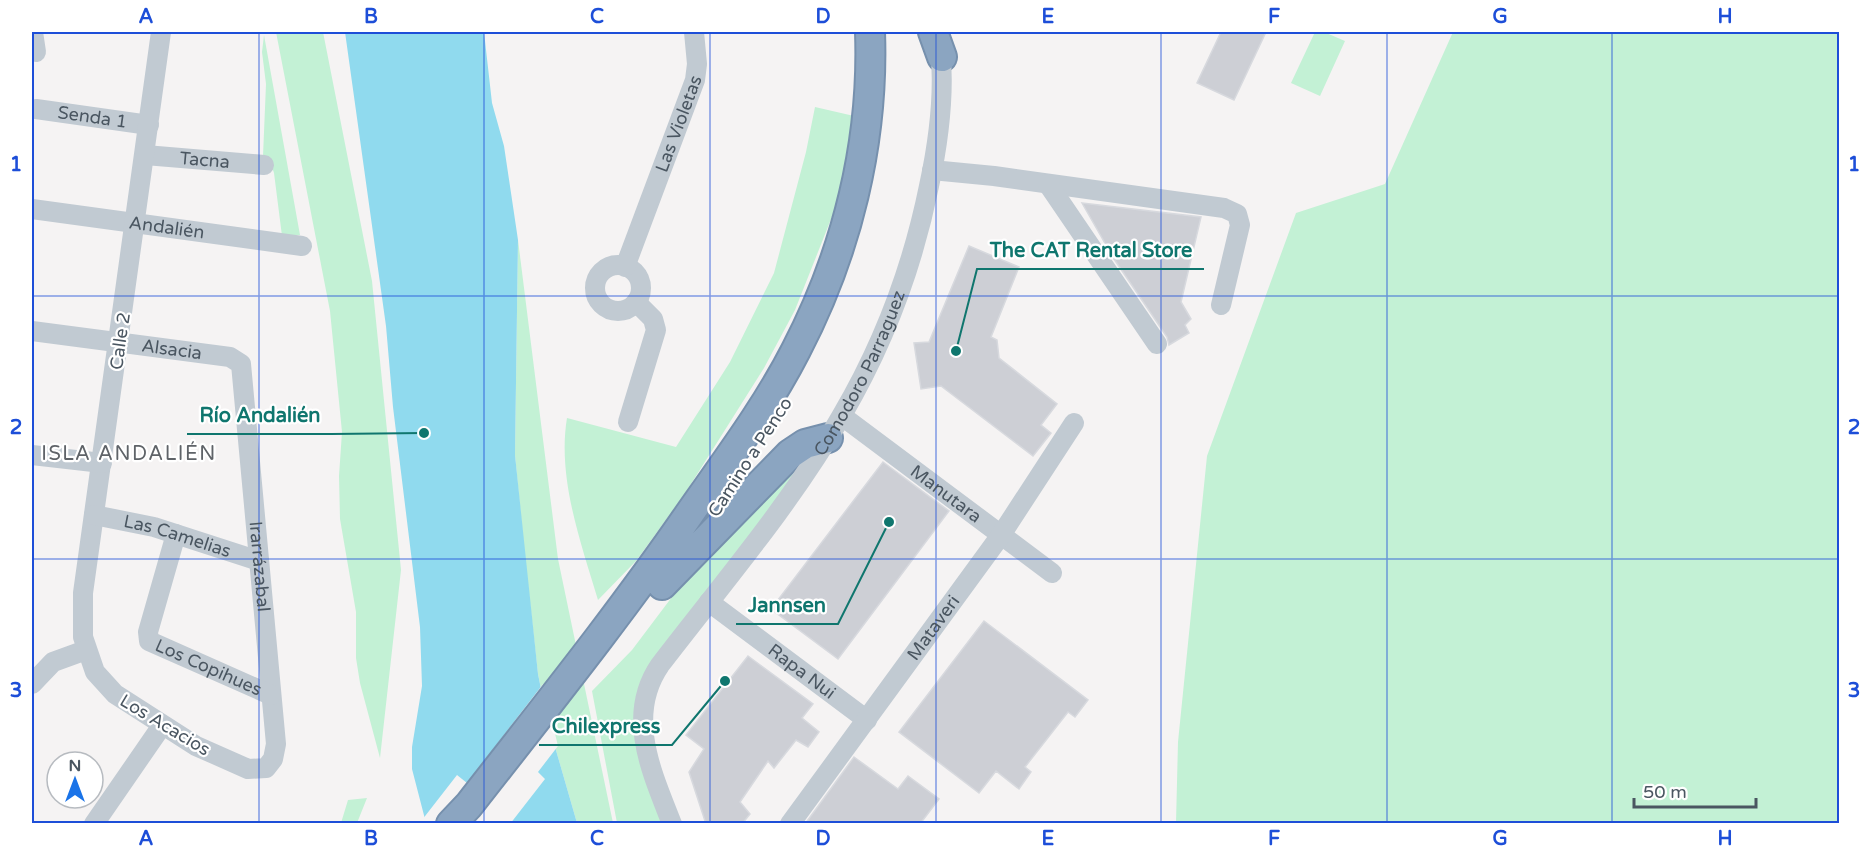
<svg xmlns="http://www.w3.org/2000/svg" width="1871" height="855" viewBox="0 0 1871 855" font-family="'Varela Round',sans-serif">
	<rect width="100%" height="100%" fill="#f5f3f3"/>
	<path fill="#c3f1d5" d="M276 32H323L372 281 401 570 380 758 360 683 356 658V612L340 519 339 476 342 432 330 311Z
		M1315 32H1324L1345 41 1320 96 1291 83Z
		M1453 32H1839V823H1176L1178 742 1207 456 1296 213 1385 184Z
		M264 35 300 235 282 236 274 173 271 164 263 156 266 84 262 52Z
		M815 107 854 116 837 204 795 310 764 368 684 495 636 561 598 600C581 543 557 478 567 418L676 447 730 362 774 273 806 152Z
		M518 240 558 559 613 823H577L547 719 538 674 525 558 515 455Z
		M805 458 797 473 646 673 664 823H617L592 691 632 650 678 589 797 462Z
		M367 798 357 823H341L348 800Z"/>
	<path fill="#90daee" d="M345 32H484L492 103 504 146 518 240 515 455 538 674 547 719 577 823H426L412 769V747L422 686 420 627 393 407 386 326Z"/>
	<path fill="#f5f3f3" d="M543 684 558 746 538 772 545 779 510 824H423L422 820 457 775 467 783Z"/>
	<path fill="#cdcfd5" stroke="#d7d9de" stroke-width="1.5" d="M1221 32H1266L1234 100 1197 83Z
		M1082 203 1201 217 1181 302 1191 319 1185 325 1189 333 1169 345 1167 337 1114 259Z
		M969 246 1019 267 991 337 997 340 999 358 1057 404 1041 425 1051 433 1033 456 941 386 921 389 914 343 929 342Z
		M883 462 949 511 838 659 771 609Z
		M984 621 1088 700 1075 717 1068 712 1025 767 1031 772 1019 789 996 771 979 793 899 732Z
		M748 656 813 704 802 718 819 732 808 747 796 740 774 768 768 761 740 802 750 814 742 824H706L689 772 704 749 686 735Z
		M854 757 898 789 908 776 939 799 920 824H805Z"/>
	<g fill="none" stroke-linecap="round" stroke-linejoin="round">
		<g stroke="#7690ad" stroke-width="32">
			<path id="highway" d="M933 32 942 57
				M662 585 790 454 805 444 828 438
				M451 824 469 805C544 709 621 613 690 513 727 460 767 407 796 350 847 252 874 142 870 32"/>
		</g>
		<g stroke="#c1cad2" stroke-width="20">
			<path d="M33 32 36 52"/>
			<path id="s1" d="M36 109 149 125"/>
			<path id="s2" d="M145 155 264 165"/>
			<path d="M932 170 994 176 1224 208 1237 214 1240 225 1221 305"/>
			<path d="M1048 184 1157 344"/>
			<path id="s3" d="M32 209 302 246"/>
			<circle cx="618" cy="288" r="23"/>
			<path id="s4" d="M625 267 695 80 697 64 694 32"/>
			<path id="s5" d="M32 331 230 357 241 364 276 744 273 759 266 768 248 769 196 746 115 694 95 672 83 637V593L161 32"/>
			<path id="s6" d="M842 416 1052 573"/>
			<path d="M628 422 656 330 653 319 636 302"/>
			<path d="M32 455 102 463"/>
			<path id="s7" d="M94 515 154 527 259 561"/>
			<path id="s8" d="M176 534 148 632 149 641 271 695"/>
			<path id="s9" d="M709 602 867 720"/>
			<path d="M32 684 53 662 86 650"/>
			<path d="M94 824 161 727"/>
			<path id="s10" d="M672 824C652 773 625 716 660 665 722 584 791 504 842 415 883 345 913 265 929 186 939 140 945 92 940 46"/>
			<path id="s11" d="M790 824 1001 535 1074 423"/>
		</g>
		<use href="#highway" stroke="#8ba5c1" stroke-width="28"/>
	</g>
	<path fill="none" stroke="#1d4ed8" stroke-width="1.5" stroke-opacity="0.55" d="M259 32V824M484 32V824M710 32V824M936 32V824M1161 32V824M1387 32V824M1612 32V824M32 296H1840M32 559H1840"/>
	<g text-anchor="middle" stroke-width="4.5" stroke-linejoin="round" paint-order="stroke">
		<g font-size="18" fill="#4a5661" stroke="#fff">
			<text dy="6" stroke="none"><textPath href="#s1" startOffset="57">Senda 1</textPath></text>
			<text dy="6" stroke="none"><textPath href="#s4" startOffset="153">Las Violetas</textPath></text>
			<text dy="6" stroke="none"><textPath href="#s2" startOffset="60">Tacna</textPath></text>
			<text dy="6" stroke="none"><textPath href="#s3" startOffset="136">Andalién</textPath></text>
			<text transform="translate(120 341) rotate(-82)" y="6">Calle 2</text>
			<text dy="6" stroke="none"><textPath href="#s5" startOffset="141">Alsacia</textPath></text>
			<text dy="6" stroke="none"><textPath href="#s10" startOffset="522">Comodoro Parraguez</textPath></text>
			<text transform="translate(750 457) rotate(-57)" y="6">Camino a Penco</text>
			<text dy="6" stroke="none"><textPath href="#s6" startOffset="130">Manutara</textPath></text>
			<text dy="6" stroke="none"><textPath href="#s7" startOffset="86">Las Camelias</textPath></text>
			<text dy="6" stroke="none"><textPath href="#s5" startOffset="416">Irarrázabal</textPath></text>
			<text dy="6" stroke="none"><textPath href="#s11" startOffset="243">Mataveri</textPath></text>
			<text dy="6" stroke="none"><textPath href="#s8" startOffset="176">Los Copihues</textPath></text>
			<text dy="6" stroke="none"><textPath href="#s9" startOffset="116">Rapa Nui</textPath></text>
			<text transform="translate(165 725) rotate(31)" y="6">Los Acacios</text>
		</g>
		<g font-size="20" letter-spacing="1.5" fill="#5f6368" stroke="#fff">
			<text x="129" y="460">ISLA ANDALIÉN</text>
		</g>
	</g>
	<path fill="none" stroke="#0f766e" stroke-width="2" d="M956 351L977 269H1204M424 433L332 434H187M889 522L838 624H736M725 681L672 745H539"/>
	<g fill="#0f766e" stroke="#fff" stroke-width="2">
		<circle cx="956" cy="351" r="6"/>
		<circle cx="424" cy="433" r="6"/>
		<circle cx="889" cy="522" r="6"/>
		<circle cx="725" cy="681" r="6"/>
	</g>
	<g font-size="20" text-anchor="middle" font-weight="bold" fill="#0f766e" stroke="#fff" stroke-width="4.5" stroke-linejoin="round" paint-order="stroke">
		<text x="1091" y="257">The CAT Rental Store</text>
		<text x="260" y="422">Río Andalién</text>
		<text x="787" y="612">Jannsen</text>
		<text x="606" y="733">Chilexpress</text>
	</g>
	<rect width="1871" height="855" fill="none" stroke="#ffffff" stroke-width="66"/>
	<g transform="translate(75 780)"><circle r="28" fill="#ffffff" stroke="#b7bbc0" stroke-width="1.5"/>
	<path d="M0-4.5L10 22L0 15L-10 22Z" fill="#1a73e8"/>
	<text y="-9" font-size="16" font-weight="bold" text-anchor="middle" fill="#4a5661">N</text>
	</g>
	<path d="M1634 798v9h122v-9" fill="none" stroke="#4a5661" stroke-width="3"/>
	<text x="1643" y="798" font-size="18" fill="#4a5661" stroke="#ffffff" stroke-width="4.5" paint-order="stroke">50 m</text>
	<rect x="33" y="33" width="1805" height="789" fill="none" stroke="#1d4ed8" stroke-width="2"/>
	<g font-size="20" text-anchor="middle" font-weight="bold" fill="#1d4ed8">
		<text x="146" y="23">A</text>
		<text x="371" y="23">B</text>
		<text x="597" y="23">C</text>
		<text x="823" y="23">D</text>
		<text x="1048" y="23">E</text>
		<text x="1274" y="23">F</text>
		<text x="1500" y="23">G</text>
		<text x="1725" y="23">H</text>
		<text x="16" y="171">1</text>
		<text x="1854" y="171">1</text>
		<text x="16" y="434">2</text>
		<text x="1854" y="434">2</text>
		<text x="16" y="697">3</text>
		<text x="1854" y="697">3</text>
		<text x="146" y="845">A</text>
		<text x="371" y="845">B</text>
		<text x="597" y="845">C</text>
		<text x="823" y="845">D</text>
		<text x="1048" y="845">E</text>
		<text x="1274" y="845">F</text>
		<text x="1500" y="845">G</text>
		<text x="1725" y="845">H</text>
	</g>
</svg>
